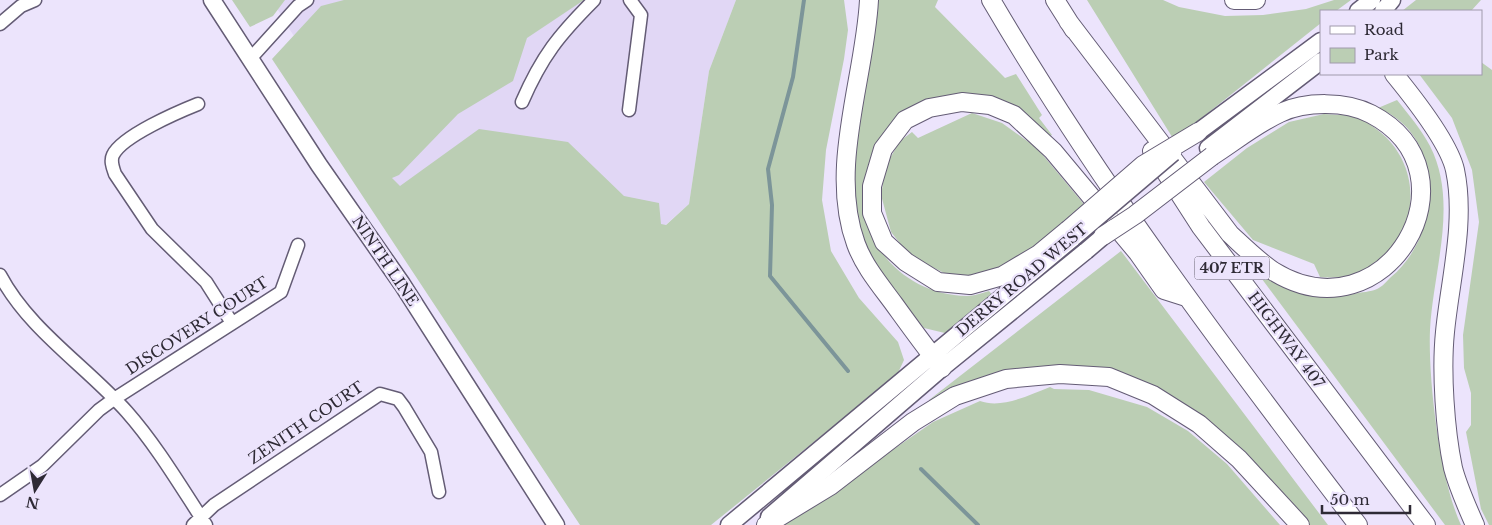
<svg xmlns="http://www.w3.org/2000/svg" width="1492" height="525" viewBox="0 0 1492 525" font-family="'Libre Baskerville',serif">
	<rect width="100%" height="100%" fill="#ece4fc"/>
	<path fill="#e1d7f5" d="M272 0H736L709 71 689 204 511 362 290 30Z"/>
	<path fill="#bbceb4" d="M232 0H285L273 16 250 27Z
		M344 0H584L527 38 513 81 458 114 399 175 392 178 400 186 479 129 568 142 624 196 659 203 661 224 666 225 689 204 709 71 736 0H844L848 30 844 59 826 150 822 200 831 251 859 298 898 342 904 360 897 375 711 525H580L272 59 321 6Z
		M876 0H938L935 7 1005 78 1016 74 1042 115 1039 118 1052 135 1050 136 1019 111 959 96C946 102 891 126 885 133 877 142 872 156 868 167 848 233 899 295 967 296 974 296 982 293 989 291L994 297 949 334 924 328 875 269 857 229 852 161Z
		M1087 0H1163L1179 7 1225 16 1263 15 1306 9 1334 0H1351L1336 11H1321V23L1174 140Z
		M1416 0H1481L1471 11H1402Z
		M1481 62 1492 70V525H1489L1481 509 1466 432 1471 425V393L1464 368 1463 335 1479 222 1472 170 1452 118 1419 74H1481Z
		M1397 100C1409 115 1421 129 1430 146 1459 203 1433 270 1430 330 1428 381 1440 480 1461 525H1445L1256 271 1261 270C1277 278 1295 290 1313 295 1325 298 1342 296 1354 294 1361 292 1371 292 1377 289 1382 287 1387 281 1391 277 1442 235 1447 136 1378 108Z
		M972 113 1002 123 1037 148 1088 209 1030 255 986 275 950 276 910 256 891 232 881 195 886 165 900 141 912 132 918 138Z
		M1324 114C1334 115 1349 114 1358 118 1448 160 1414 287 1320 277L1314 264 1253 240 1204 182 1247 148 1289 122Z
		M1121 251 1328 525H1308L1248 456 1207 420 1156 389 1060 366 931 404 929 400Z
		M1050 387 1054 389 1089 390 1147 407 1188 431 1227 464 1280 525H784L933 422 980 401C1002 409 1029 395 1050 387Z"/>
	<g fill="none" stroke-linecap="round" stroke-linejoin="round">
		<path stroke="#7c9599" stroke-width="4" d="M804 0 793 77 768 169 772 205 770 276 848 371
			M921 469 978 525"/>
		<g stroke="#645c75" stroke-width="15">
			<path id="minor" d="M0 24 21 6 35 0
				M250 59 298 6 307 0
				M522 102C542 56 559 35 594 0
				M198 104C178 112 122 136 113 155 110 161 113 168 115 174L152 229 206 282 232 323
				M629 110 641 15 630 0
				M0 275C29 330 86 366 127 412 157 446 181 487 206 525
				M0 495 42 466 99 410 114 399 281 292 298 245
				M193 525 214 505 380 394 398 399 404 407 431 452 439 492"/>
		</g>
		<g stroke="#645c75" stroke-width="19">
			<path id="major" d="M212 0 319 165 402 284 556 525
				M1358 11 1372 0
				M1383 11 1392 0
				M1198 132 1321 41
				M1208 148 1321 61
				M769 517 942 368 1086 251
				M729 525 1073 238"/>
		</g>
		<g stroke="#645c75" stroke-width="20">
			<path id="highway" d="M869 0C865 78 828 168 856 244 864 266 880 285 894 304 910 326 925 347 942 368
				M991 0C1099 184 1228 355 1358 525
				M1055 0 1074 30
				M1234 0H1256
				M1068 21 1230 234C1244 247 1257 260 1273 271 1386 341 1484 173 1371 114 1346 101 1306 101 1280 113 1256 124 1234 142 1212 156
				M1394 74C1412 96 1449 143 1455 170 1466 222 1450 280 1445 332 1441 371 1445 430 1453 468 1458 487 1467 507 1475 525
				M1152 151 1201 227 1426 525
				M1068 230 1039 254 1002 276 970 285 938 282 906 262 884 242 872 213V186L883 149 905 120 929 108 962 102 990 105 1014 115 1053 151 1138 253 1164 290 1186 297
				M766 525 830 486 913 422 955 396 1006 379 1060 374 1109 377 1153 395 1199 424 1239 459 1300 525"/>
		</g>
		<use href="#minor" stroke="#fff" stroke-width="12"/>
		<use href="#major" stroke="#fff" stroke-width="16"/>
		<use href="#highway" stroke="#fff" stroke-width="18"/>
		<g stroke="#645c75" stroke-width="19" stroke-linecap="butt">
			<path id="major-bridge" d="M1073 238 1173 153
				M1086 251 1113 228"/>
		</g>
		<g stroke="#645c75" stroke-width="20" stroke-linecap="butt">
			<path id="highway-bridge" d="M1068 230 1143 165 1198 132
				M1103 236 1135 215 1212 156"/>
		</g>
		<use href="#major-bridge" stroke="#fff" stroke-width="16"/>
		<use href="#highway-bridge" stroke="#fff" stroke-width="18"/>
	</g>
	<g text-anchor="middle" stroke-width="4.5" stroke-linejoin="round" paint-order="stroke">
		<rect fill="#ece4fc" stroke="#676271" stroke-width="1" x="1194.5" y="256.5" width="75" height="23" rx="4"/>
		<g font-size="14" font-weight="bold" fill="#2e2a35">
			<text x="1232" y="273">407 ETR</text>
		</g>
		<g font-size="15" fill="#2e2a35" stroke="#ece4fc">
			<text transform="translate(385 261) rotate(56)" y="5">NINTH LINE</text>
			<text transform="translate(1022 280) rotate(-40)" y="5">DERRY ROAD WEST</text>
			<text transform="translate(197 326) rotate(-33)" y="5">DISCOVERY COURT</text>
			<text transform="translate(1286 340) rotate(53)" y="5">HIGHWAY 407</text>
			<text transform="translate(306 423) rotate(-34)" y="5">ZENITH COURT</text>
		</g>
	</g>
	<rect x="1320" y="10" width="162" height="65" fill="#ece4fc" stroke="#a09aac"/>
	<rect x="1330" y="26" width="25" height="8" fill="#ffffff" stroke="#a09aac"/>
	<text x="1364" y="35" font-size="15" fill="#2e2a35">Road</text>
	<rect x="1330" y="48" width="25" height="15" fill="#bbceb4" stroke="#a09aac"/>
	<text x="1364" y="60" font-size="15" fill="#2e2a35">Park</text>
	<g transform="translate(35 490) rotate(191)" stroke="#ece4fc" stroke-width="4" paint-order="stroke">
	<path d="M0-4L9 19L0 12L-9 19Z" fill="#2e2a35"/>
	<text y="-8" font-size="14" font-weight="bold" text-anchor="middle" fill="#2e2a35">N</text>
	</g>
	<path d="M1322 505v8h88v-8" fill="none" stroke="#2e2a35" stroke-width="2.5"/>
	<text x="1330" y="505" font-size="15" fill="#2e2a35" stroke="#ece4fc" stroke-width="4" paint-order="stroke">50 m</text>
</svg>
